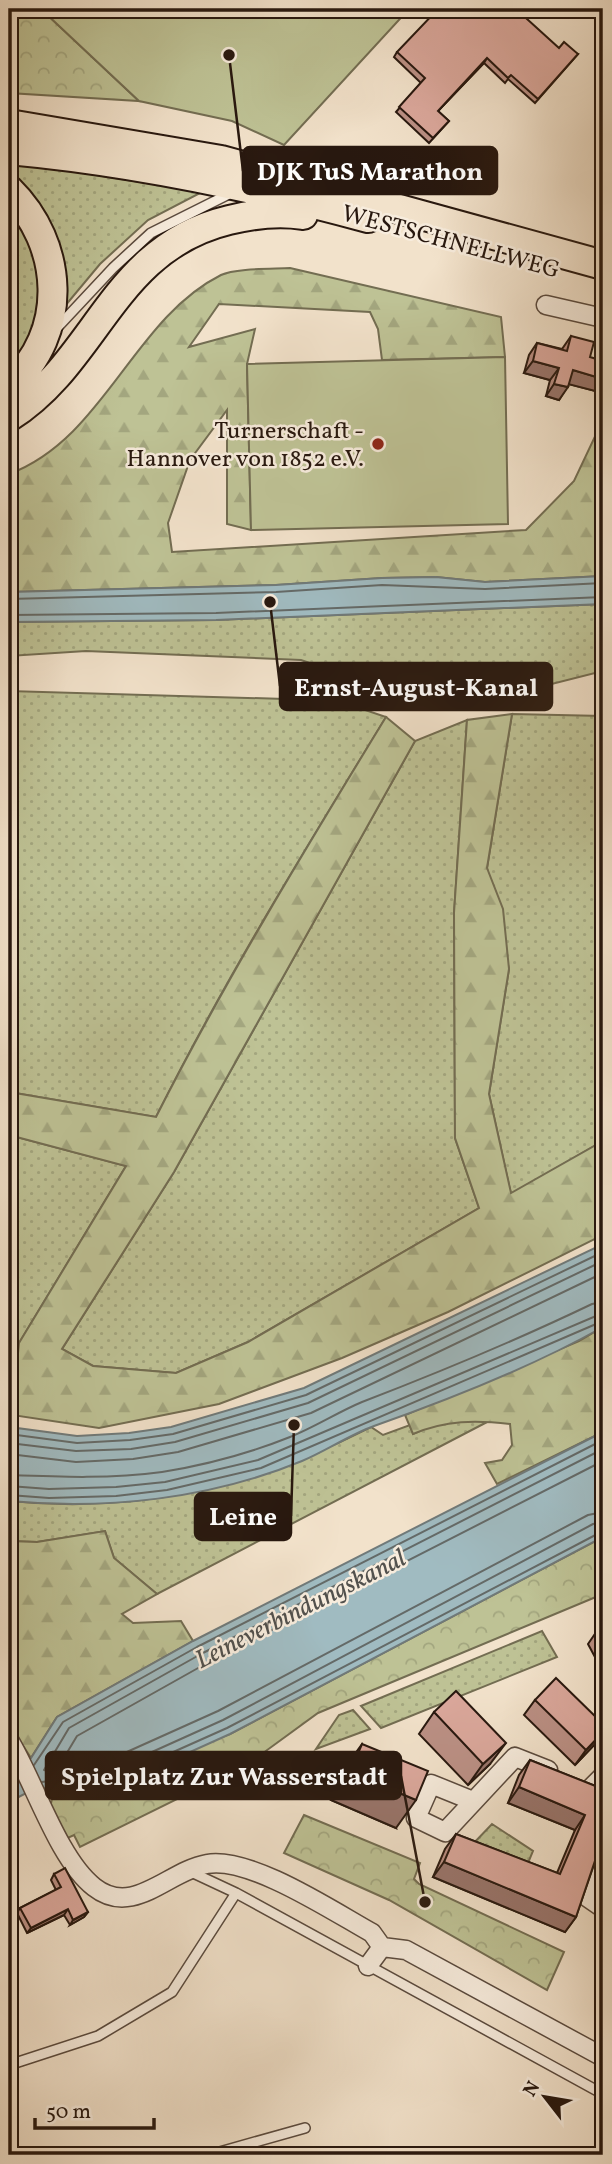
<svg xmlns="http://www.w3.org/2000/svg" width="612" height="2164" viewBox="0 0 612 2164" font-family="Vollkorn,serif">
	<defs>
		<pattern id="grass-dots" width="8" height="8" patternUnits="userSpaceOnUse" patternTransform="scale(1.75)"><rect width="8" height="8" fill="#bec295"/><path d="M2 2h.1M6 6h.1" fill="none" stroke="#a3a67f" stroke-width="1.8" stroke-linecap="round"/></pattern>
		<pattern id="forest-firs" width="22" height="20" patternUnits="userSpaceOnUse" patternTransform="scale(1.75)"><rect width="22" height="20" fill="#bec295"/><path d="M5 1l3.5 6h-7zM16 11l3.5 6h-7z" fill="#a3a67f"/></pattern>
		<pattern id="park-crowns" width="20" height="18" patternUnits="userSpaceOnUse" patternTransform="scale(1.75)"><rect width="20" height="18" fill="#bec295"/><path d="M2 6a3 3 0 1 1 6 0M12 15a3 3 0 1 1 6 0" fill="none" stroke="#a3a67f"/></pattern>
	</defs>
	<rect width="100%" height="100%" fill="#f2e2cb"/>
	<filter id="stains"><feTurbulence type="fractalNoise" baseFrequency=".00286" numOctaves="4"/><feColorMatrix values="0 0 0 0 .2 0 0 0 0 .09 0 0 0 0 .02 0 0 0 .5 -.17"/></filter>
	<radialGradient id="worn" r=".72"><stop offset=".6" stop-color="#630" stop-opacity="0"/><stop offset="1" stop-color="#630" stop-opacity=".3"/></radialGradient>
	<path fill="url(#grass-dots)" stroke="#736d52" stroke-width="2" d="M9 161 202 192 148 220 100 264 60 312 9 176Z
		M9 205 21 218 43 279 37 322 25 349 9 368Z
		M603 604V671L528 690 438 668 394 682 363 681 301 660 86 651 9 656V622L216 620Z
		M306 690 386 717C306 848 225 979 156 1117L9 1092V691L285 699Z
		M512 714 603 716V1141L511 1194 489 1094 509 969 487 868Z
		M467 720 454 913 455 1138 479 1208 248 1342 176 1373 93 1366 62 1349 174 1172 415 741Z
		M9 1135 126 1166 19 1343 9 1420Z
		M472 1419 489 1421 157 1594 114 1558 105 1531 37 1542 9 1541V1501C142 1514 253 1487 371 1427L383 1435 410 1425 413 1434 436 1424Z
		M542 1631 557 1657 381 1728 361 1706Z
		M353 1710 370 1729 316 1749 339 1715Z
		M492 1824 533 1851 526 1868 472 1845Z"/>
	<path fill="url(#forest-firs)" stroke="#736d52" stroke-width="2" d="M290 268 501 317 505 357 382 360 378 329 370 312 219 304 189 347 255 329 247 364 251 530 227 524V410L190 460 168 523 172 552 526 530 574 481 599 428 603 426V576L485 582 436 577 382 578 276 585 9 592V474C104 439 133 319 221 275 235 268 273 269 290 268Z
		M512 714 487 868 503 909 509 969 489 1094 511 1193 603 1141V1235L448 1312 342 1358 219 1404 99 1428 12 1415 19 1343 126 1166 9 1135V1092L156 1117C226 979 306 848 386 717L415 741 174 1172 62 1349 93 1366 176 1373 248 1342 479 1208 455 1138 454 913 467 720Z
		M603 1327V1432L497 1484 485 1463 502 1460 512 1445 510 1424C476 1420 446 1420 413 1434L405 1415 579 1341Z
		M105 1531 114 1558 157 1594 122 1614 133 1623 181 1621 193 1641 57 1717 31 1758 9 1724V1541L37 1542Z"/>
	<path fill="url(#park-crowns)" stroke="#736d52" stroke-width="2" d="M9 9H41L139 101 9 93Z
		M603 1537V1594L318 1713 248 1764 80 1847 74 1835 61 1841 48 1815 55 1787 70 1793 230 1734Z
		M304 1815 420 1863 414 1879 419 1884 564 1952 547 1990 389 1900 284 1853Z"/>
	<path fill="#bec295" stroke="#736d52" stroke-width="2" d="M41 9H409L284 145 232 121 139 101Z
		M505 357 508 524 251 530 247 364Z"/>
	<path fill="#a0bbc1" stroke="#707a7a" stroke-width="2" d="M603 576V604L216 620 9 622V592L276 585 382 578 436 577 485 582Z
		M603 1244V1327C532 1367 451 1399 374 1426 349 1435 326 1451 302 1461 210 1499 107 1510 9 1501V1427L77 1436 129 1433 171 1427 304 1388Z
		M603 1432V1537L230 1734 117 1785 70 1793 55 1787 32 1790 9 1802V1772L31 1758 57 1717 193 1641Z"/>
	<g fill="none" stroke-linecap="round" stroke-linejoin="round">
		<path stroke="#646a68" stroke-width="2" d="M9 599 276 592 382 585 485 589 603 583
			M9 615 216 613 603 597
			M9 1434 77 1443 130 1440 173 1434 306 1395 603 1252
			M9 1443 76 1451 131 1449 175 1442 308 1403 603 1261
			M603 1449 201 1654 69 1728 44 1770 72 1777 112 1770 223 1720 593 1524 603 1522
			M9 1454 76 1462 133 1459 178 1452 311 1413 603 1273
			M603 1461 207 1663 77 1736 62 1761 74 1766 109 1760 218 1711 588 1515 603 1512
			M9 1475C61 1477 111 1479 162 1472 206 1465 250 1453 290 1437 315 1427 338 1412 362 1402 440 1372 517 1340 592 1304L603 1302
			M9 1486 49 1489 116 1487 165 1482 258 1460 603 1313
			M9 1495 49 1498 116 1496 167 1490 261 1468 603 1321
			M34 1765 63 1722 197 1647 603 1440
			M42 1782 56 1780 72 1786 115 1778 227 1728 603 1531"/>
		<g stroke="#5a4a3e" stroke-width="12">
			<path id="service" d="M54 331 113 268 151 233 231 193
				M189 1871 236 1893 603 2094
				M9 2065 98 2036 172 1992 236 1893
				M209 2155 305 2128"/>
		</g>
		<g stroke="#5a4a3e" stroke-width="21">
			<path id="minor" d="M546 305 603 318
				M9 1740C34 1781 58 1859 94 1887 133 1918 168 1871 207 1864 250 1856 334 1912 372 1933L382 1947 406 1950 603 2057
				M592 1787 603 1776
				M473 1801 431 1784 416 1818 445 1832 515 1757 548 1770
				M603 1857 587 1897 603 1908
				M368 1966 382 1947"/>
		</g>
		<g stroke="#28180f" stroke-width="32">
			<path id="trunk" d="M9 124 221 160 603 265
				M9 150C129 161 251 186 368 218
				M9 190C64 244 70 333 9 386
				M9 417C98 361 112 248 229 220 254 214 277 211 303 215"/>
		</g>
		<use href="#service" stroke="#f7ecdd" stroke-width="9"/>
		<use href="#minor" stroke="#f7ecdd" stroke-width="18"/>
		<use href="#trunk" stroke="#f2e2cb" stroke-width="28"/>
	</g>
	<path fill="#bb9085" stroke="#28180f" stroke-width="2" d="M559 48 578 54 535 103 508 79 505 83 484 63 438 111 449 121 429 143 396 112 421 83 394 57 397 52Z
		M571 336 590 357 603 393 569 384 559 400 546 396 550 380 524 373 529 355 537 343 562 349Z
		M603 1626V1672L588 1644 599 1628Z
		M535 1700 596 1743 575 1765 524 1715Z
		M434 1712 490 1764 468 1785 419 1734Z
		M362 1744 396 1828 331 1800 342 1772Z
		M530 1760 603 1789 601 1846 600 1847 576 1917 565 1932 433 1877 445 1849 456 1834 557 1873 575 1830 508 1803 519 1775Z
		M54 1874 88 1912 84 1917 70 1925 64 1915 27 1933 17 1913 20 1908 56 1890 51 1880Z"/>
	<path fill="#99756c" stroke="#28180f" stroke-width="2" d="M487 58 484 63 434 115 438 111Z
		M533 361 559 368 550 380 524 373Z
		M573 370 603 379V393L564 383Z
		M554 384 568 387 559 400 546 396Z
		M603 1732V1734L596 1743 575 1765 586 1750Z
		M506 1743 490 1764 468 1785 483 1764Z
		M350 1772 416 1800 396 1828 331 1800Z
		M519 1787 585 1815 575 1830 508 1803Z
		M444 1862 576 1917 565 1932 433 1877Z
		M68 1909 64 1915 27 1933 31 1928Z
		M88 1912 84 1917 70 1925 73 1920Z"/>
	<path fill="#daa79b" stroke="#28180f" stroke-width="2" d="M438 9H516L559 48 564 42 578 54 538 99 511 75 508 78 487 58 438 111 449 121 433 138 399 107 425 78 397 52Z
		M571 336 594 342 590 357 603 361V379L573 370 568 387 554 384 559 368 533 361 537 343 567 351Z
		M603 1626V1636L599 1628Z
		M556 1678 603 1724V1732L586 1750 535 1700Z
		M456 1691 506 1743 483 1764 434 1712Z
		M362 1744 428 1771 416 1800 350 1772Z
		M530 1760 603 1789V1837L576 1917 444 1862 456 1834 560 1874 585 1815 519 1787Z
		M65 1868 88 1912 73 1920 68 1909 31 1928 20 1908 61 1887 54 1874Z"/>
	<circle fill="#8f2418" stroke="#f7ecdd" stroke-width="2.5" cx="378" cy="444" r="7"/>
	<g text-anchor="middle" stroke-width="5" stroke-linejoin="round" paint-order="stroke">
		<g font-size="24" fill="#28180f" stroke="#f7ecdd">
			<text transform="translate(451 241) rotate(15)" y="8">WESTSCHNELLWEG</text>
		</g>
		<g font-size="24" fill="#28180f" stroke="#f7ecdd" text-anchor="end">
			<text x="364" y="438">Turnerschaft -<tspan x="364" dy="28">Hannover von 1852 e.V.</tspan></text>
		</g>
		<g font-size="26" font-style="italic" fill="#52514d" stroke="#f7ecdd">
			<text transform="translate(300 1608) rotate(-27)" y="9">Leineverbindungskanal</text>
		</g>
	</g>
	<path fill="none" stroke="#28180f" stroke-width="2.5" d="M229 55L243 171M270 602L280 686M294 1425L291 1516M425 1902L401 1776"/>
	<g fill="#28180f" stroke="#f7ecdd" stroke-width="2.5">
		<circle cx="229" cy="55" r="7"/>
		<circle cx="270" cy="602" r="7"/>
		<circle cx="294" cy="1425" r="7"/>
		<circle cx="425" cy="1902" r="7"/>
	</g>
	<g fill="#28180f" stroke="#28180f" stroke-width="2.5">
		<rect x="243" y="147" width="254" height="47" rx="7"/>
		<rect x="280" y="663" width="272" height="47" rx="7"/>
		<rect x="195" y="1493" width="96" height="47" rx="7"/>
		<rect x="46" y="1752" width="355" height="47" rx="7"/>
	</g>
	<g font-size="26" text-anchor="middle" font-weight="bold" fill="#fff">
		<text x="370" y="180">DJK TuS Marathon</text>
		<text x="416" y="696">Ernst-August-Kanal</text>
		<text x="243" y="1525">Leine</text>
		<text x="224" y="1785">Spielplatz Zur Wasserstadt</text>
	</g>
	<rect width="612" height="2164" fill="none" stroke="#f2e2cb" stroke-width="35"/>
	<rect x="10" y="10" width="591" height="2143" fill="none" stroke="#28180f" stroke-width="3.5"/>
	<rect x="18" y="18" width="577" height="2129" fill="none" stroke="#28180f" stroke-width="2"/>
	<g transform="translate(545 2097) rotate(301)" stroke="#f7ecdd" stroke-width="5" paint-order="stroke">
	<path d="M0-5L12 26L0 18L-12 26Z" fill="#28180f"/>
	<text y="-10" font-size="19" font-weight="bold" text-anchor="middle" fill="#28180f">N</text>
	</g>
	<path d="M35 2118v10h119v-10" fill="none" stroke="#28180f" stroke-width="3.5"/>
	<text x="46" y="2118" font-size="21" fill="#28180f" stroke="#f7ecdd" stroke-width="5" paint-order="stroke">50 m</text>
	<rect width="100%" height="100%" filter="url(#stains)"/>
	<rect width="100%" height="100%" fill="url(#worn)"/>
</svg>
